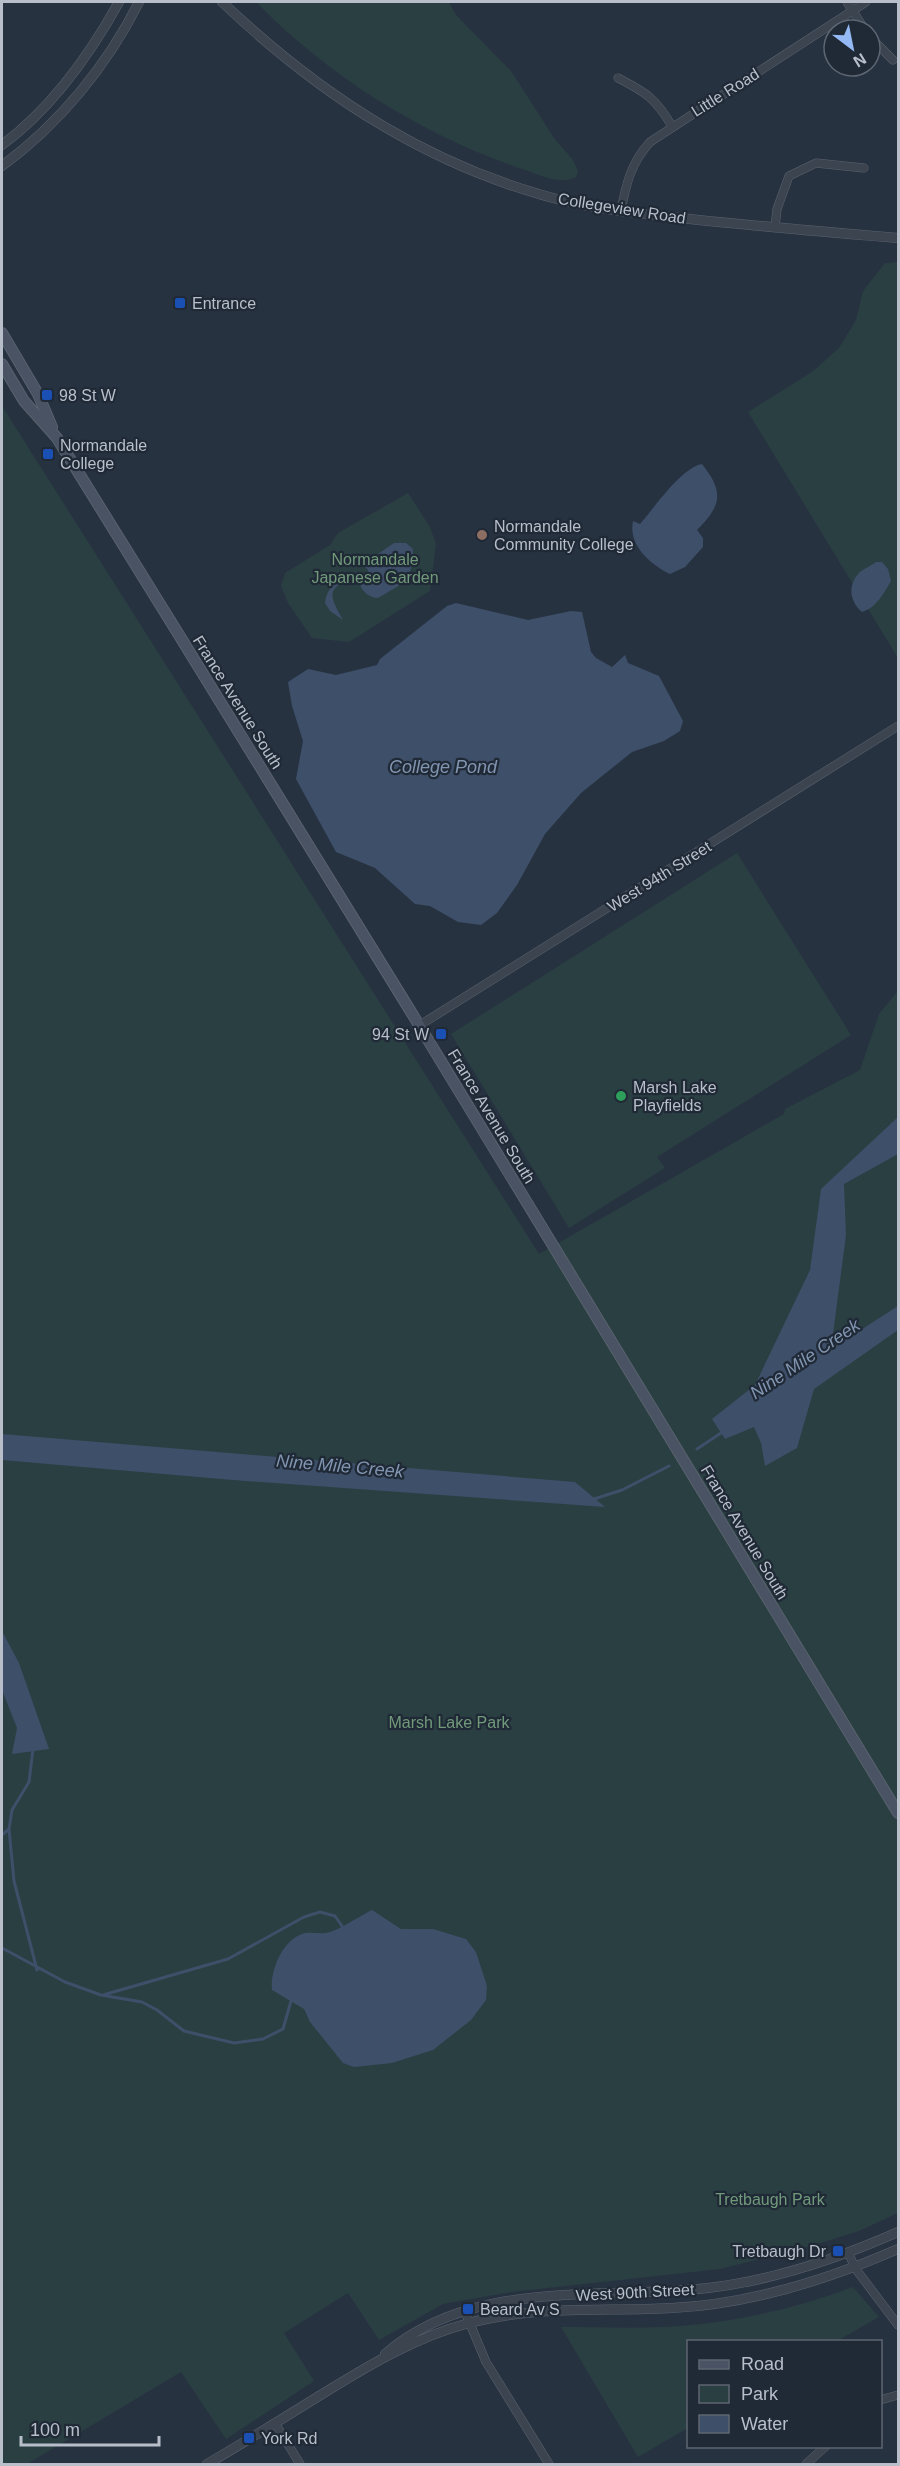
<svg xmlns="http://www.w3.org/2000/svg" width="900" height="2466" viewBox="0 0 900 2466" font-family="Arial,sans-serif">
	<rect width="100%" height="100%" fill="#273241"/>
	<path fill="#2a3f42" d="M256 2H449L456 15 511 71 554 138 573 160 578 171 576 177C558 186 536 173 519 168 421 134 328 76 256 2Z
		M898 262V658L748 412 812 372 839 348 856 320 863 291 885 263Z
		M2 406 539 1254 784 1114 785 1109 860 1070 879 1014 898 991V2213L859 2231 814 2245 720 2269 511 2292 443 2304 379 2340 348 2293 284 2333 314 2381 226 2439 181 2372 27 2464H2Z
		M408 493 430 527 436 544 430 591 349 642 312 638 288 603 281 586 285 573 330 545 338 533Z
		M737 853 851 1035 657 1157 665 1168 569 1228 451 1034Z
		M853 2287 879 2317 837 2341 688 2342V2428L638 2457 561 2327C600 2327 640 2329 680 2326 740 2321 797 2308 853 2287Z"/>
	<path fill="#3e4f69" d="M702 464C724 492 722 505 697 530L703 538V547L685 567 670 574C650 564 628 545 633 521L640 524C655 507 681 468 702 464Z
		M394 543H406L413 549C412 582 405 582 378 598 367 597 362 591 359 582 352 581 346 580 339 585 325 593 337 608 343 620L330 611 325 603C327 582 347 574 367 575L368 570 363 564 371 557 377 558 378 554Z
		M876 562H882L888 569 891 581C884 593 876 608 862 612 850 602 847 586 859 573 863 569 871 566 876 562Z
		M456 603 528 620 571 611 582 612 591 652 596 658 612 667 625 655 628 663 659 676 683 721 680 731 664 741 632 752 581 793 545 834 517 885 497 913 481 925 458 922 430 906 415 904 375 868 336 852 296 779 303 741 292 706 288 682 308 669 336 675 377 665 380 659 447 606Z
		M898 1117V1154L844 1184 846 1235 831 1349 898 1306V1330L814 1389 797 1448 765 1466 761 1443 754 1427 725 1439 712 1419 755 1385 810 1270 821 1189Z
		M2 1434 575 1482 605 1507 233 1480 2 1460Z
		M2 1631 19 1663 49 1749 12 1754 17 1728 2 1690Z
		M372 1910 401 1929H433L466 1939 476 1952 487 1986 486 2000 471 2020 433 2050 392 2063 354 2067 343 2063 310 2022 304 2009 272 1990C270 1971 282 1941 302 1934 310 1931 321 1935 330 1932 344 1927 358 1917 372 1910Z"/>
	<g fill="none" stroke-linecap="round" stroke-linejoin="round">
		<path stroke="#3e4f69" stroke-width="3" d="M697 1449 724 1431
			M591 1500 622 1490 669 1466
			M33 1749 29 1782 12 1810 9 1829 14 1881 37 1970
			M2 1835 9 1829
			M2 1948 65 1982 101 1995 142 2002 157 2010 184 2031 234 2043 263 2039 283 2029 291 2001
			M103 1995 228 1959 304 1917 320 1912 335 1916 342 1926"/>
		<g stroke="#59626e" stroke-width="9">
			<path id="minor" d="M847 2 865 30
				M870 37 893 60
				M618 78C647 93 655 98 672 126
				M621 211C626 184 631 163 650 142L866 2
				M775 227 777 209 789 176 816 163 864 168
				M420 1025 898 726
				M849 2254 855 2268 898 2325
				M465 2312 486 2362 549 2464
				M880 2400 898 2395
				M275 2423 300 2464
				M806 2464 826 2446"/>
		</g>
		<g stroke="#59626e" stroke-width="10">
			<path id="tertiary" d="M222 2C323 98 436 171 573 203 608 211 645 214 681 218 753 226 826 232 898 238
				M2 145C52 108 89 56 119 2
				M2 166C59 124 107 66 139 2
				M385 2354C472 2278 601 2300 708 2288 775 2280 837 2259 898 2232
				M207 2464C245 2442 282 2419 319 2396 366 2367 415 2337 469 2323 537 2305 603 2312 672 2308 750 2304 827 2280 898 2249"/>
		</g>
		<g stroke="#59626e" stroke-width="12">
			<path id="secondary" d="M2 333 38 394 52 427
				M2 364 24 401 57 438 179 635 408 1007 898 1813"/>
		</g>
		<use href="#minor" stroke="#3c4450" stroke-width="8"/>
		<use href="#tertiary" stroke="#3c4450" stroke-width="9"/>
		<use href="#secondary" stroke="#4a5363" stroke-width="10"/>
	</g>
	<g fill="#1a4fb4" stroke="#202936" stroke-width="2">
		<rect x="174" y="297" width="12" height="12" rx="3"/>
		<rect x="41" y="389" width="12" height="12" rx="3"/>
		<rect x="42" y="448" width="12" height="12" rx="3"/>
		<rect x="435" y="1028" width="12" height="12" rx="3"/>
		<rect x="832" y="2245" width="12" height="12" rx="3"/>
		<rect x="462" y="2303" width="12" height="12" rx="3"/>
		<rect x="243" y="2432" width="12" height="12" rx="3"/>
	</g>
	<circle fill="#8d6e63" stroke="#202936" stroke-width="2" cx="482" cy="535" r="6"/>
	<circle fill="#2e9e5b" stroke="#202936" stroke-width="2" cx="621" cy="1096" r="6"/>
	<g text-anchor="middle" stroke-width="4.5" stroke-linejoin="round" paint-order="stroke">
		<g font-size="16" fill="#b8bfcb" stroke="#202936">
			<text transform="translate(725 92) rotate(-32)" y="6">Little Road</text>
			<text transform="translate(622 208) rotate(9)" y="6">Collegeview Road</text>
			<text transform="translate(238 702) rotate(58)" y="6">France Avenue South</text>
			<text transform="translate(659 876) rotate(-32)" y="6">West 94th Street</text>
			<text transform="translate(492 1116) rotate(59)" y="6">France Avenue South</text>
			<text transform="translate(745 1532) rotate(59)" y="6">France Avenue South</text>
			<text transform="translate(635 2292) rotate(-3)" y="6">West 90th Street</text>
		</g>
		<g font-size="16" fill="#b8bfcb" stroke="#202936" text-anchor="start">
			<text x="192" y="309">Entrance</text>
			<text x="59" y="401">98 St W</text>
			<text x="60" y="451">Normandale<tspan x="60" dy="18">College</tspan></text>
			<text x="494" y="532">Normandale<tspan x="494" dy="18">Community College</tspan></text>
			<text x="429" y="1040" text-anchor="end">94 St W</text>
			<text x="633" y="1093">Marsh Lake<tspan x="633" dy="18">Playfields</tspan></text>
			<text x="826" y="2257" text-anchor="end">Tretbaugh Dr</text>
			<text x="480" y="2315">Beard Av S</text>
			<text x="261" y="2444">York Rd</text>
		</g>
		<g font-size="16" fill="#719a7b" stroke="#202936">
			<text x="375" y="565">Normandale<tspan x="375" dy="18">Japanese Garden</tspan></text>
			<text x="449" y="1728">Marsh Lake Park</text>
			<text x="770" y="2205">Tretbaugh Park</text>
		</g>
		<g font-size="18" font-style="italic" fill="#8195b1" stroke="#202936">
			<text x="443" y="773">College Pond</text>
			<text transform="translate(805 1359) rotate(-34)" y="6">Nine Mile Creek</text>
			<text transform="translate(340 1466) rotate(5)" y="6">Nine Mile Creek</text>
		</g>
	</g>
	<rect width="900" height="2466" fill="none" stroke="#b8bfcb" stroke-width="6"/>
	<rect x="687" y="2340" width="195" height="108" fill="#202936" stroke="#5d6572" stroke-width="1.5"/>
	<rect x="699" y="2360" width="30" height="9" fill="#4a5363" stroke="#5d6572" stroke-width="1.5"/>
	<text x="741" y="2370" font-size="18" fill="#b8bfcb">Road</text>
	<rect x="699" y="2385" width="30" height="18" fill="#2a3f42" stroke="#5d6572" stroke-width="1.5"/>
	<text x="741" y="2400" font-size="18" fill="#b8bfcb">Park</text>
	<rect x="699" y="2415" width="30" height="18" fill="#3e4f69" stroke="#5d6572" stroke-width="1.5"/>
	<text x="741" y="2430" font-size="18" fill="#b8bfcb">Water</text>
	<g transform="translate(852 48) rotate(148)"><circle r="28" fill="#202936" stroke="#5d6572" stroke-width="1.5"/>
	<path d="M0-4.5L10 22L0 15L-10 22Z" fill="#95b9f4"/>
	<text y="-9" font-size="16" font-weight="bold" text-anchor="middle" fill="#b8bfcb">N</text>
	</g>
	<path d="M21 2436v9h138v-9" fill="none" stroke="#b8bfcb" stroke-width="3"/>
	<text x="30" y="2436" font-size="18" fill="#b8bfcb" stroke="#202936" stroke-width="4.5" paint-order="stroke">100 m</text>
</svg>
